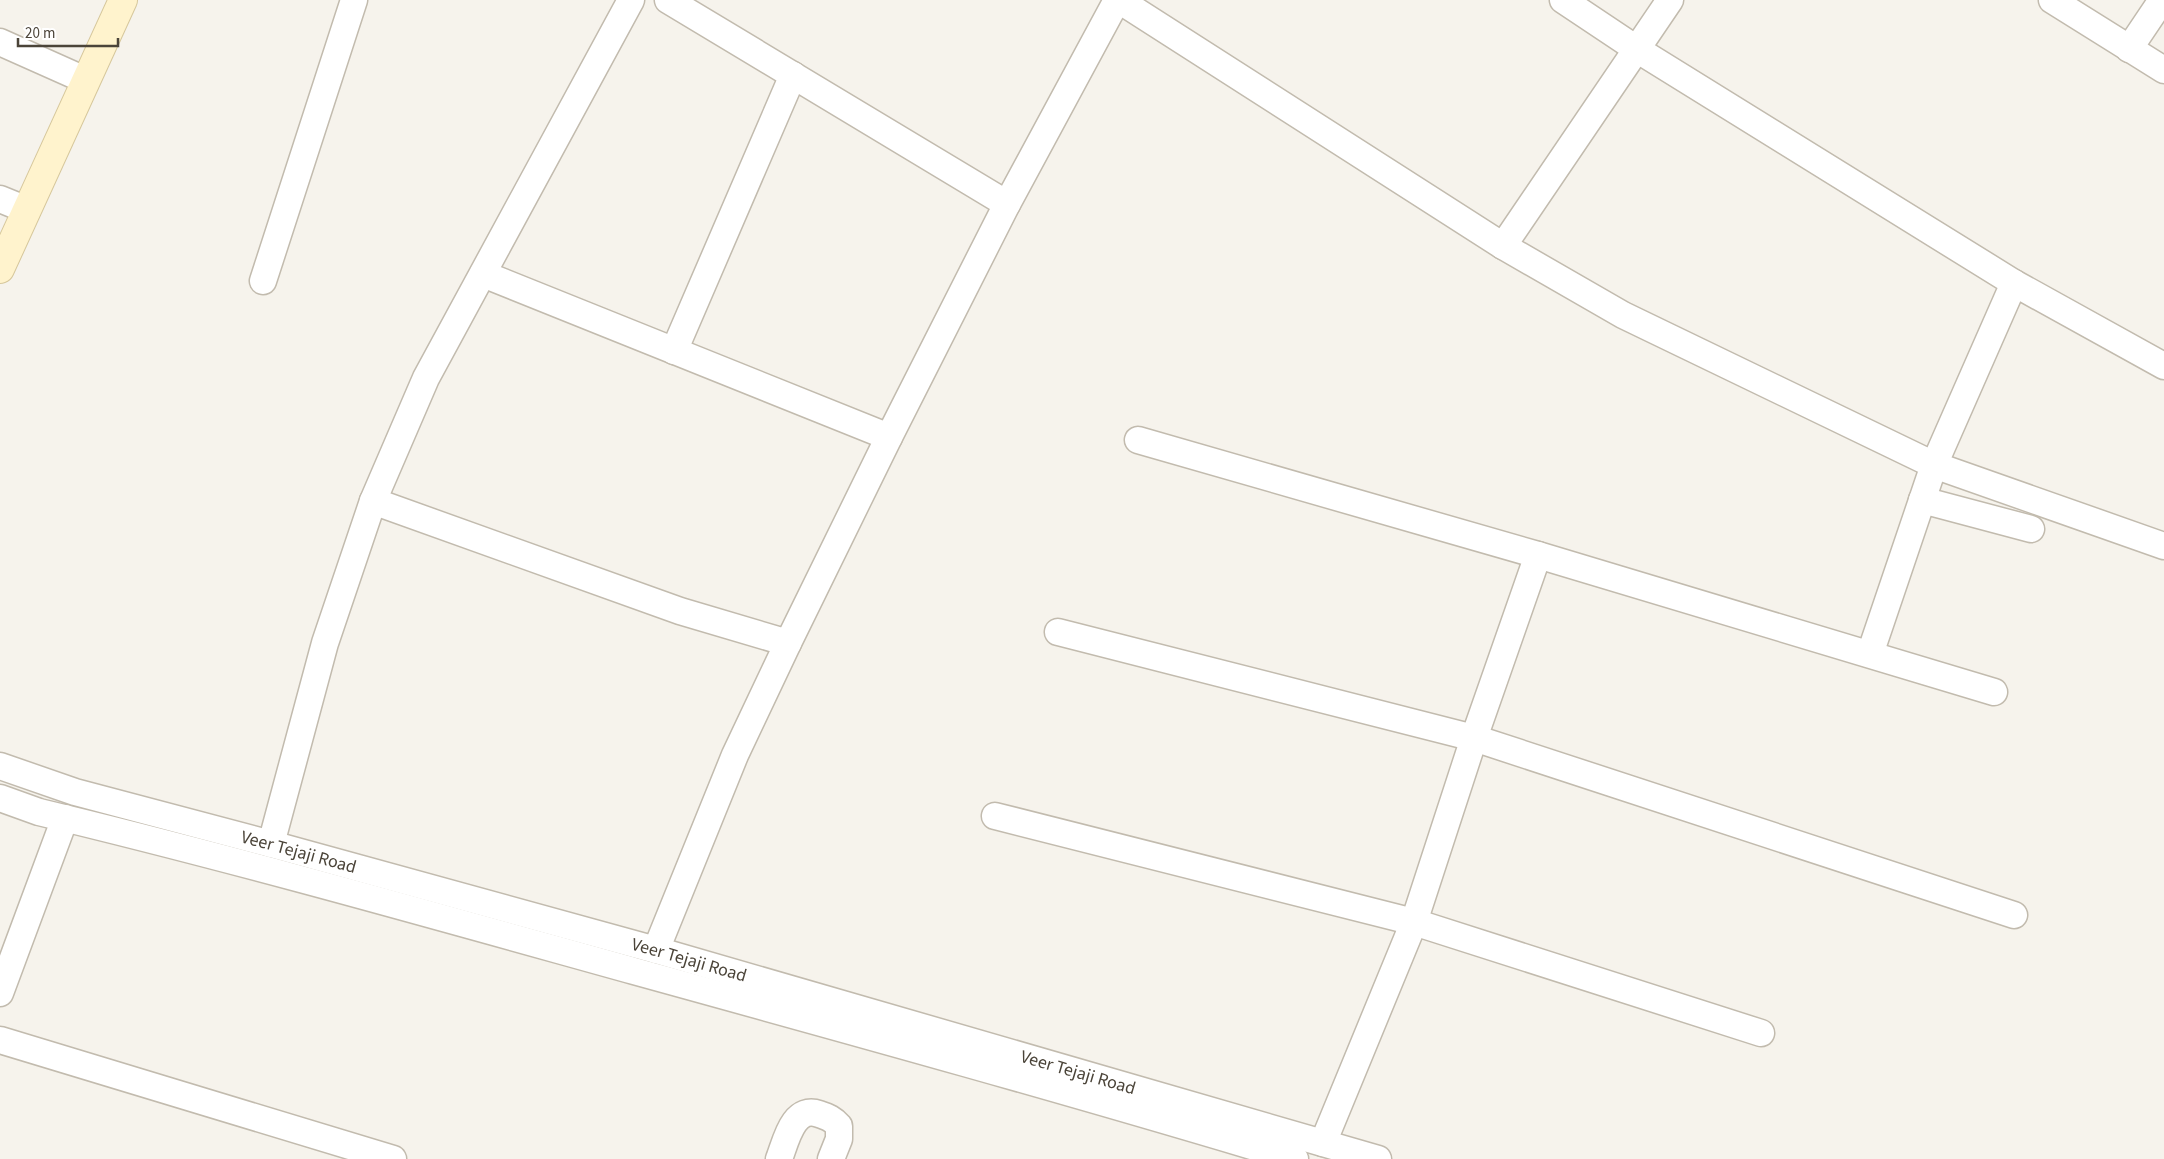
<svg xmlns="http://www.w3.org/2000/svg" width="2164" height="1159" viewBox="0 0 2164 1159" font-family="'Source Sans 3',sans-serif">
	<rect width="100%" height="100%" fill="#f6f3ec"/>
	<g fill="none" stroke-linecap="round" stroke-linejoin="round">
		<g stroke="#c2bbae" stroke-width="29">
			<g id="street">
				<path d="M668 0 1007 204"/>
				<path d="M1119 0 1503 246 1623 315 1934 465 2164 546"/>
				<path d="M1563 0 1638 50 2014 283 2164 366"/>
				<path d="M2052 0 2164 70"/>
				<path d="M0 42 85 80"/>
				<path d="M2129 49 2162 0"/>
				<path d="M0 199 27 210"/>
				<path d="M1503 246 1670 0"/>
				<path d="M483 274 889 437"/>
				<path d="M263 281 354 0"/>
				<path d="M674 351 793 75"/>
				<path d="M1138 440 1538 555 1994 692"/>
				<path d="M1922 500 2031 529"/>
				<path d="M373 501 680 611 788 643"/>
				<path d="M1058 632 1474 738 2014 915"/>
				<path d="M1870 654 1934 465 2014 283"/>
				<path id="s1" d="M0 766 75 792 271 844 656 950 1378 1159"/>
				<path d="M0 798 39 812C239 860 436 916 634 971 855 1032 1076 1093 1295 1159"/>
				<path d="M995 816 1414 922 1761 1033"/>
				<path d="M271 844 325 643 373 501 426 378 631 0"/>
				<path d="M656 950 735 755 788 643 889 437 1007 204 1117 0"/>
				<path d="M0 993 65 818"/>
				<path d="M0 1040 393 1159"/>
				<path d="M1323 1143 1414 922 1474 738 1538 555"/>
				<path d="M779 1159C786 1141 793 1105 819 1114 828 1117 833 1119 839 1126V1139L831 1159"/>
			</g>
		</g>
		<g stroke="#d6c79b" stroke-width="30">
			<path id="secondary" d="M0 269 123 0"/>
		</g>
		<use href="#street" stroke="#fff" stroke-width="26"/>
		<use href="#secondary" stroke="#fff3cd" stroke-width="28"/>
	</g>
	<g text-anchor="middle" stroke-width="4" stroke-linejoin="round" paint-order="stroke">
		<g font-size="18" fill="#4b4439" stroke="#fff">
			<text dy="6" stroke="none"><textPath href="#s1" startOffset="311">Veer Tejaji Road</textPath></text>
			<text dy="6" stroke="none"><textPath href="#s1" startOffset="716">Veer Tejaji Road</textPath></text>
			<text dy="6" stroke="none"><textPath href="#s1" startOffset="1121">Veer Tejaji Road</textPath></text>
		</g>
	</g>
	<path d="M18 38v8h100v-8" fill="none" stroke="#4b4439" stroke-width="2.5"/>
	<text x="25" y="38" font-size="15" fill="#4b4439" stroke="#ffffff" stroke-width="4" paint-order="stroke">20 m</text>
</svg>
